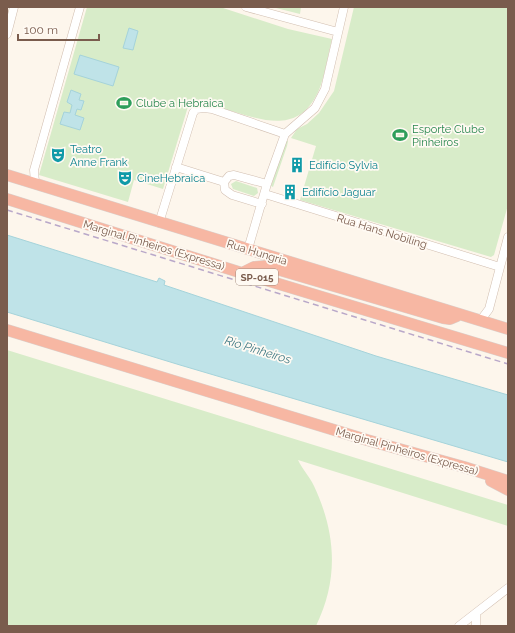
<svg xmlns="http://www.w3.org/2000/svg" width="515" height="633" viewBox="0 0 515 633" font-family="Raleway,sans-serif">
	<rect width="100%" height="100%" fill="#fdf6ec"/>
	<path fill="#d8ecc9" d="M87 7H220L288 29 332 39C328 54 324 83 316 96 298 130 268 122 238 113 222 108 206 104 190 100L163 189 134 180 128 202 39 175Z
		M272 7H301L300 14Z
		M354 7H508V205L494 255 491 257 300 200 316 146 291 138 297 129 307 124 319 113 334 91Z
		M286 140 288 141 287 146 273 187 271 186Z
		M236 181 257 188 258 193 254 196 233 189 231 184Z
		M7 350 508 505V526L298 460C302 469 310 477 314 486 336 533 339 579 316 626H7Z"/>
	<path fill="#bfe3e8" stroke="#a5d3da" d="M129 28 138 31 133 50 123 48Z
		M80 55 119 67 113 86 74 74Z
		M71 90 81 94 79 100 84 101 81 110 77 109 75 115 84 118 80 130 60 124 64 112 70 113 72 105 67 102Z
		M7 235 157 282 159 278 165 281 164 285 376 356 508 395V462L180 365 7 312Z"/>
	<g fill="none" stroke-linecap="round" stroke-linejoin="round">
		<g stroke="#d1beb0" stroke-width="9">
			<path id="minor" d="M246 7 338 32
				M7 34 14 7
				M176 167 224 182
				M35 183 34 170 80 7
				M265 194 500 267
				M262 204 232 195 225 190 224 182 229 176 234 175 267 184
				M159 223 193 113 196 109 204 108 212 109 285 134
				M248 249 267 184 285 134 315 108 325 89 344 7
				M480 321 489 309 508 237
				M459 626 508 588
				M476 626V613"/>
		</g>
		<g stroke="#dad1cd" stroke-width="12">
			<path id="highway" d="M7 175 508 329
				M7 199 242 273 508 353
				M242 273 254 267 266 266 443 318 450 319 457 316
				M7 330 367 440 464 467 508 481
				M491 481 508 490"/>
		</g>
		<use href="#minor" stroke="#fff" stroke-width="8"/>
		<use href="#highway" stroke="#f7b7a3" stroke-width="11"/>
		<path stroke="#b9a8c9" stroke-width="1.5" stroke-dasharray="6 4" stroke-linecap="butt" d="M7 210 508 364"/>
	</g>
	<defs>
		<g id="stadium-bare" transform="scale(1.2)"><path d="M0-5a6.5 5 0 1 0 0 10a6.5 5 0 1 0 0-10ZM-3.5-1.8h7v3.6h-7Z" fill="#2e9e5b" stroke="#fffaf3" stroke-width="2.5" paint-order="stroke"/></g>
		<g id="theatre-bare" transform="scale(1.2)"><path d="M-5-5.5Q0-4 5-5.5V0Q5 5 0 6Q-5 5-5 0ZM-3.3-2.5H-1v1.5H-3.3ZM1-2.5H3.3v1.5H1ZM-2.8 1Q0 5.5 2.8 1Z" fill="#0f9aa8" stroke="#fffaf3" stroke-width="2.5" paint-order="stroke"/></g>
		<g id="building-bare" transform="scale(1.2)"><path d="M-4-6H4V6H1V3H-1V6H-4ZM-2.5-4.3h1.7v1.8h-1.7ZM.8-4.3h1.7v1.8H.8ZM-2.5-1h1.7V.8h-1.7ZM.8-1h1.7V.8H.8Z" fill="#0f9aa8" stroke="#fffaf3" stroke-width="2.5" paint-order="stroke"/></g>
	</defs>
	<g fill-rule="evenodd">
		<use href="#stadium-bare" x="124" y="103"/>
		<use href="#stadium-bare" x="400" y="135"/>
		<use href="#theatre-bare" x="58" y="155"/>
		<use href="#building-bare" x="297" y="165"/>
		<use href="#theatre-bare" x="125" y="178"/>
		<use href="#building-bare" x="290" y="192"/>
	</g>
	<g text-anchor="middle" stroke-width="3.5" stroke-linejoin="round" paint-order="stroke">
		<rect fill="#fffaf3" stroke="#a28b7f" stroke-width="1" x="236" y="269" width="42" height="16" rx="3"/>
		<g font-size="10" font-weight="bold" fill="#7a5c4d">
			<text x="257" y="281">SP-015</text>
		</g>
		<g font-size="11" fill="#27864d" stroke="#fffaf3" text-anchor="start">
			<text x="136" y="107">Clube a Hebraica</text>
			<text x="412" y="133">Esporte Clube<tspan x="412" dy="13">Pinheiros</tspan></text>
		</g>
		<g font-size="11" fill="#0d838f" stroke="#fffaf3" text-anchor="start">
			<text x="70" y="153">Teatro<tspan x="70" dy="13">Anne Frank</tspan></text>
			<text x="309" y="169">Edifício Sylvia</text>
			<text x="137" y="182">CineHebraica</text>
			<text x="302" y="196">Edifício Jaguar</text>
		</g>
		<g font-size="11" fill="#7a5c4d" stroke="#fffaf3">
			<text transform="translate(382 231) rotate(17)" y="4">Rua Hans Nobiling</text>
			<text transform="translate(154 245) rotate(17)" y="4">Marginal Pinheiros (Expressa)</text>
			<text transform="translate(257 252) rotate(17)" y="4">Rua Hungria</text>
			<text transform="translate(407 451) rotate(16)" y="4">Marginal Pinheiros (Expressa)</text>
		</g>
		<g font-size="12" font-style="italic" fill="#437c86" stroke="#fffaf3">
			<text transform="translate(258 350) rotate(17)" y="4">Rio Pinheiros</text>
		</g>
	</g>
	<rect width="515" height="633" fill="none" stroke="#7a5c4d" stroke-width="16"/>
	<path d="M18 34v6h81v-6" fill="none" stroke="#7a5c4d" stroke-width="2"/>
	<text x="24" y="34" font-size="12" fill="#7a5c4d" stroke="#fffaf3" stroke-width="3" paint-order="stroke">100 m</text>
</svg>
